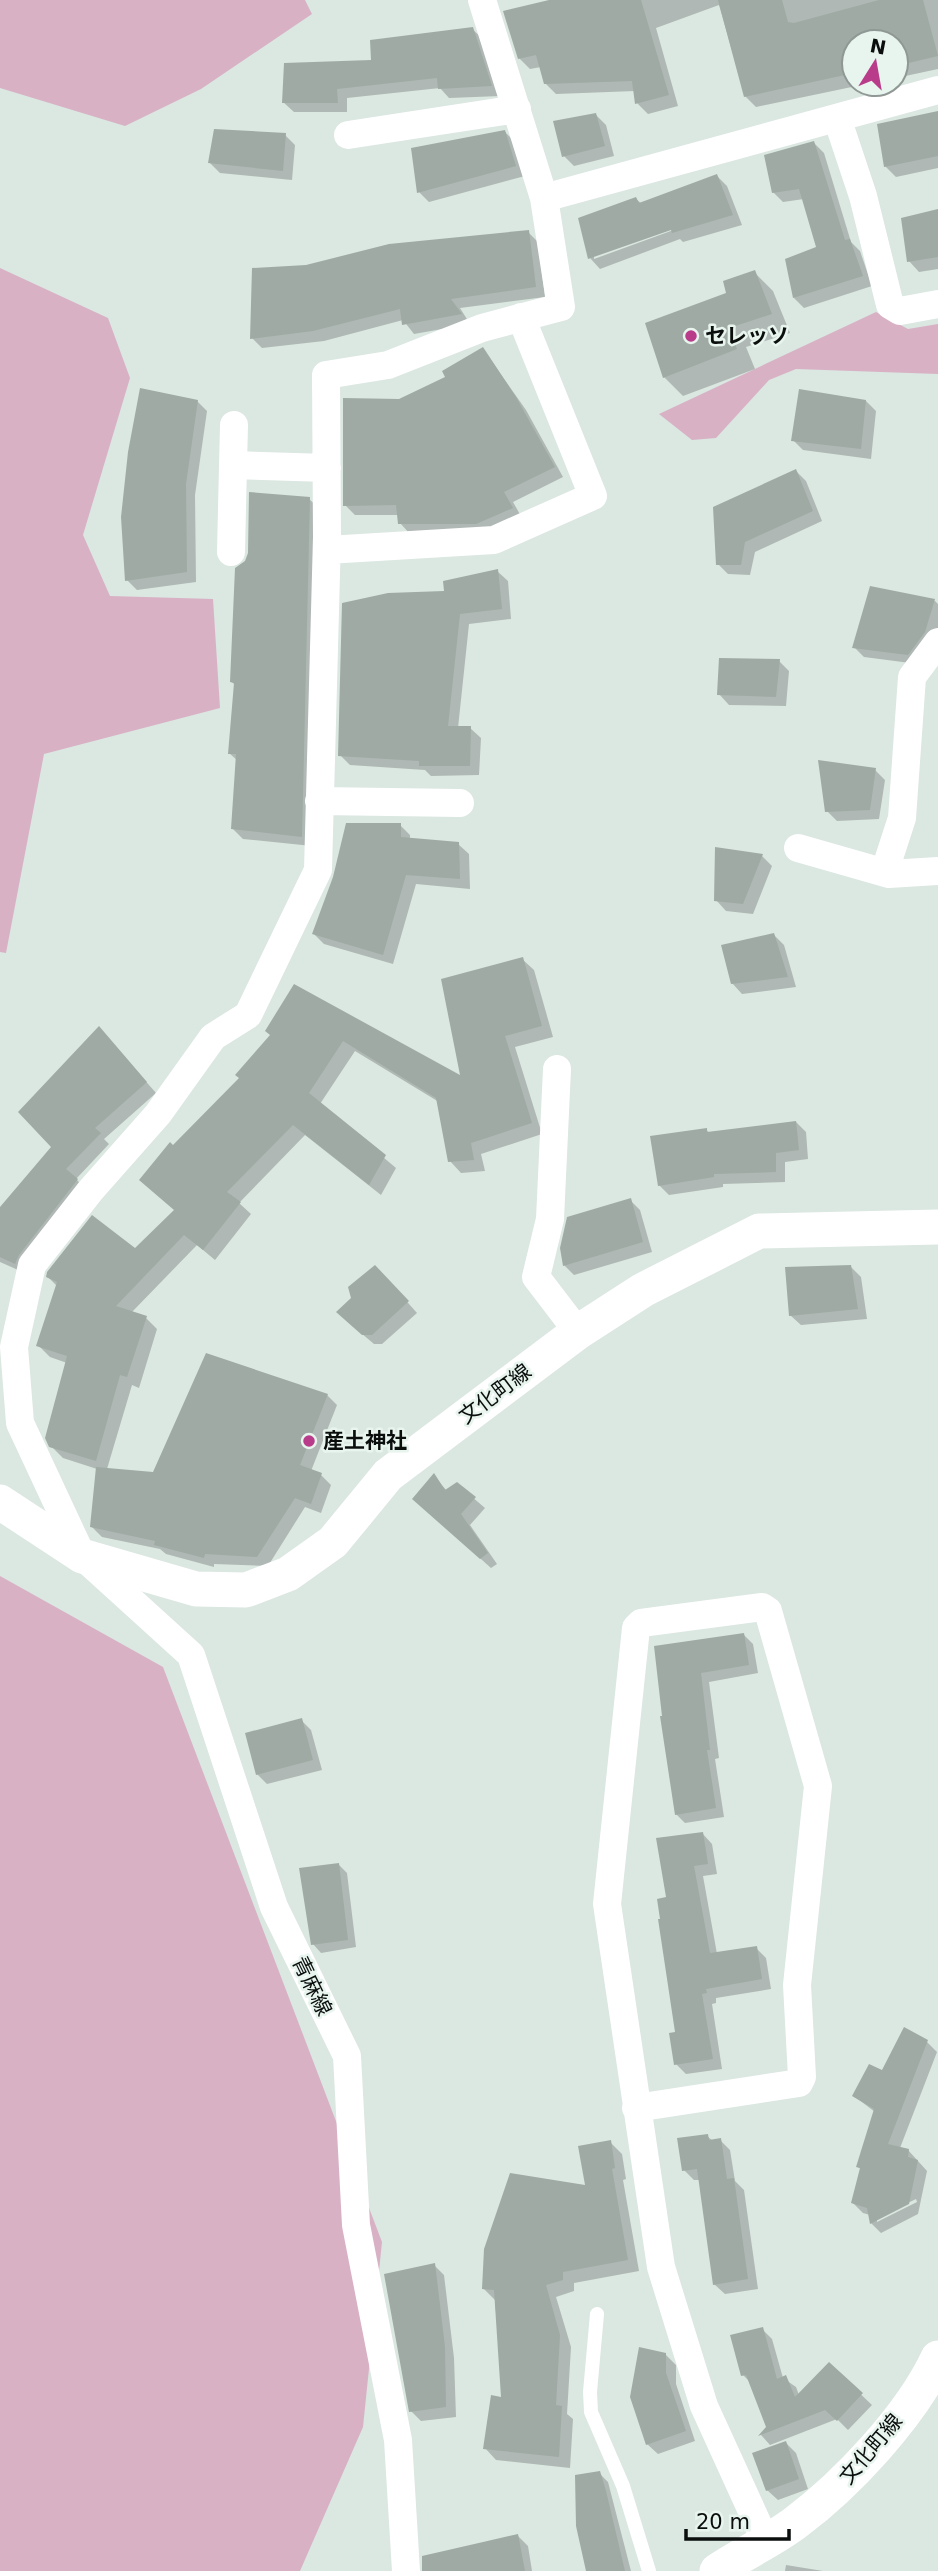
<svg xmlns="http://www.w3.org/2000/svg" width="938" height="2571" viewBox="0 0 938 2571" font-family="'DejaVu Sans','Noto Sans JP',sans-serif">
	<rect width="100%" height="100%" fill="#dbe7e1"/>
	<path fill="#d8b1c5" d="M0 0H305L312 14 201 89 125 126 0 88Z
		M0 268 108 318 130 378 83 535 110 596 213 599 220 708 44 754 6 953 0 952Z
		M876 312 908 329 938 324V374L796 369 769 380 716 438 692 440 659 414Z
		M0 1576 163 1667 382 2242 363 2427 300 2571H0Z"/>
	<path fill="#0003" fill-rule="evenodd" d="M556 0H938V69L896 78V42H854V84H866L756 107 745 96 719 5 656 28 678 106 648 114 637 103 635 91 556 94 545 83 541 67 530 69 519 58Z
		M472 29 483 39 500 96 449 98 440 88 347 98V112H294L283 102 373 62Z
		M938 112V168L896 177 885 166Z
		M596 115 606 125 614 156 574 166 564 156Z
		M505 132 515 142 525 176 429 202 419 192Z
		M285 135 295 145 292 180 220 173 210 163Z
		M814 143 824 153 851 242 860 251 872 286 804 308 794 298 818 248 804 199 783 202 773 192Z
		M717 176 727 186 742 225 683 242 680 239 600 269 590 258 580 219 636 199 642 204ZM678 225 679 228 594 259V255Z
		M938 211V269L919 272 909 261Z
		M528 232 538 242 545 297 460 308 470 324 414 334 403 320 324 341 262 348 252 338 307 267Z
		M754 272 773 291 790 333 746 347 755 369 683 396 664 377 729 294Z
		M483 349 526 410 563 477 513 502 522 518 487 534H410L400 523 399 515H355L345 505 399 400 448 378Z
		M197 401 207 411 195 495 196 582 137 590 127 580Z
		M866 401 876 411 871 459 803 450 793 440Z
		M796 471 806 481 822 521 755 552 750 575 728 574 718 564Z
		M309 499 320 509 312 846 243 839 233 829 238 761 229 753 235 685 232 682 246 562Z
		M497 571 508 581 511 619 469 624 458 728H470L481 738 479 775 431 776 425 770 350 765 340 755 446 593Z
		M872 588 935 601 938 604V631L918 664 864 657 854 647Z
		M779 661 789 671 786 706 729 705 719 694Z
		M875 770 885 780 879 819 837 821 827 811Z
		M400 825 410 835V840L458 844 469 854 470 889 416 884 393 964 324 944 314 934Z
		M717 849 762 856 772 866 753 914 726 911 716 900Z
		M774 935 784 945 796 987 742 994 732 983Z
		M522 959 534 970 553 1037 515 1047 542 1134 481 1154 485 1171 461 1173 450 1161 439 1102 355 1051 320 1104 396 1168 381 1195 305 1135 239 1203 251 1214 215 1260 197 1245 131 1313 146 1318 157 1329 139 1388 132 1385 107 1469 154 1474 327 1395 337 1405 311 1471 321 1475 331 1485 321 1513 305 1507 268 1566 214 1564V1567L166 1554 160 1549 102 1537 91 1526 97 1469 63 1458 51 1446 67 1363 50 1357 38 1345 57 1286 48 1277 135 1251 176 1211 173 1147 241 1078 272 1036 295 987 463 1078Z
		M108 1038 156 1093 104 1139 109 1144 76 1179 87 1190 25 1273 0 1262V1210L54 1147Z
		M796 1122 806 1132 808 1159 785 1162V1182L723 1184V1187L669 1195 659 1185 706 1129 710 1134Z
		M630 1200 640 1210 652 1252 574 1275 564 1265Z
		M850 1266 861 1277 867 1319 801 1325 790 1315Z
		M385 1277 417 1313 382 1344H374L348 1322Z
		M434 1476 447 1491 457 1484 485 1508 470 1525 497 1564 491 1568 425 1509Z
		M744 1635 753 1644 758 1673 709 1682 719 1758 715 1759 724 1817 685 1823 676 1814 656 1647Z
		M301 1720 311 1730 322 1770 267 1784 257 1774Z
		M702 1833 712 1844 717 1874 703 1876 717 1954 756 1948 766 1958 771 1989 716 1998V2003L712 2004 722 2069 686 2074 676 2064 677 2033 668 1899Z
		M339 1865 347 1873 356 1947 321 1953 313 1944Z
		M927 2042 937 2052 900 2148 908 2150 927 2171 918 2214 881 2233 871 2223 870 2215 863 2213 853 2203 862 2170 858 2167 875 2112 854 2096ZM916 2199 917 2202 877 2222V2218Z
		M707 2136 713 2141 720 2140 730 2150 735 2181 744 2190 758 2289 725 2294 714 2284 700 2180H694L684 2170Z
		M610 2142 622 2154 626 2179 623 2180 639 2271 574 2283V2291L556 2297 571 2347 567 2414 573 2419 570 2468 496 2460 485 2448 503 2399 495 2300 483 2288 587 2187Z
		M434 2265 444 2275 454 2358 456 2417 421 2421 411 2411Z
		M762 2329 772 2339 783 2378 796 2387 799 2395 829 2364 872 2405 848 2430 837 2419 770 2445 761 2435 768 2428 751 2383 743 2375Z
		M665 2354 676 2365V2384L695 2441 658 2454 647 2444Z
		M786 2443 796 2453 808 2489 778 2500 767 2490Z
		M599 2473 608 2482 631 2571H588Z
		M518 2536 528 2546 532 2571H444Z
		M786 2565 823 2571H785Z"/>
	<path fill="#9faaa4" d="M549 0H641L669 95 635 104 632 81 544 84 536 55 518 59 503 11Z
		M718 0H782L788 22 794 23 879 0H923L938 56 896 66V42H854V73L744 97Z
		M473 27 492 86 438 89 437 78 337 89 338 103H282L284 63 371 60 370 40Z
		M938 111V156L884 167 877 124Z
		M596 113 605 146 562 157 553 121Z
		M214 129 286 133 283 171 208 163Z
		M505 130 516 166 417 193 411 148Z
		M814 141 845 240 850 239 863 276 793 298 785 259 816 247 799 189 772 193 764 155Z
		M717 174 733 215 672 233 671 230 588 259 578 218 636 197 639 203Z
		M938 209V257L907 262 901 218Z
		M529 230 536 287 451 299 462 314 402 325 400 309 313 331 250 339 252 268 306 265 389 244Z
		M755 270 772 314 729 328 737 349 663 378 645 323 726 293 723 281Z
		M483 347 516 397 555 467 504 492 513 508 476 524H398L396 505 343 506V398L399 399 445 377 442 371Z
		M140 388 198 400 186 484 187 572 125 581 121 517 128 452Z
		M799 389 866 400 861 449 791 441Z
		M796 469 813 511 745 542 741 565H716L713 507Z
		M249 492 310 497 302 837 231 829 236 754H228L234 683 230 682 235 568 245 561 248 553Z
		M498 569 502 609 460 614 448 726H471L470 766H419V761L338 756 342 603 388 593 444 591 443 581Z
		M870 586 935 599 925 632 908 655 852 648Z
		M719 658 780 659 776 697 717 695Z
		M818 760 876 768 870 810 825 812Z
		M346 823H401V837L459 842 460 879 406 875 383 955 312 934 333 877Z
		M715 847 763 854 743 904 714 901Z
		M774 933 788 977 731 984 721 945Z
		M523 957 542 1026 505 1036 532 1123 471 1143 474 1160 448 1162 436 1098 343 1041 309 1093 386 1155 369 1185 293 1125 227 1192 241 1202 203 1250 184 1235 116 1306 147 1316 127 1377 120 1375 96 1461 49 1447 45 1438 67 1356 36 1346 57 1282 46 1277 47 1272 92 1215 135 1248 174 1210 139 1180 170 1142 173 1145 239 1078 235 1075 270 1035 265 1031 294 984 460 1075 441 979Z
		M99 1026 147 1082 95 1128 101 1133 66 1169 78 1179 19 1255 15 1264 0 1257V1207L51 1147 18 1112Z
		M796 1121 799 1150 776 1153V1172L714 1174V1177L658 1186 650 1136 707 1128V1132Z
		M631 1198 643 1242 563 1266 560 1248 567 1217Z
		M375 1265 409 1301 372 1335H362L336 1312 351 1298 348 1287Z
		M851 1265 858 1309 789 1316 785 1267Z
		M206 1353 328 1394 300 1465 322 1473 311 1504 295 1498 257 1557 205 1554 204 1558 154 1545 155 1541 90 1527 96 1467 153 1472Z
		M434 1473 445 1490 457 1482 476 1497 461 1514 488 1553 480 1559 412 1499Z
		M744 1633 749 1665 701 1673 710 1750H707L716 1808 675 1815 660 1716H662L654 1646Z
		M302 1718 313 1760 256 1775 245 1733Z
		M703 1832 708 1864 694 1866 710 1953 757 1946 762 1979 706 1989 707 1993 702 1994 713 2059 674 2065 669 2033 675 2032 658 1919H660L657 1899 666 1897 656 1838Z
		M339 1863 348 1940 311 1945 299 1868Z
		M904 2027 928 2040 888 2144 909 2149 908 2157 918 2160 909 2204 870 2224 867 2208 851 2203 860 2168 856 2167 874 2109 852 2096 869 2064 882 2070Z
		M708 2134 709 2140 721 2138 727 2179 734 2178 748 2279 713 2285 697 2169 682 2171 677 2138Z
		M611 2140 615 2168 612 2169 628 2260 563 2272V2280L546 2285 560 2335 556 2405 562 2406 559 2457 483 2449 491 2395 501 2397 494 2290 482 2289 484 2249 510 2173 585 2185 578 2146Z
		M435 2263 445 2347 446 2407 409 2412 384 2274Z
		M763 2327 777 2379 786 2375 795 2397 829 2362 863 2393 837 2421 825 2410 758 2436 766 2427 746 2375 741 2376 730 2335Z
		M639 2347 666 2353V2373L686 2431 646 2445 630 2397Z
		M786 2441 799 2479 766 2491 752 2453Z
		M600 2471 606 2491 625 2571H586L576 2526 575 2475Z
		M518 2534 525 2571H422V2556Z"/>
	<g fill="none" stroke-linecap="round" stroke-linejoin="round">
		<path stroke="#fff" stroke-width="14" d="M597 2314 590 2392 591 2412 623 2486 649 2571"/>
		<path stroke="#fff" stroke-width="28" d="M837 118 863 196 890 305 900 311 938 304
			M348 135 517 109
			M544 198 938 90
			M234 425 233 465 327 468
			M327 550 494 540 593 496 521 317
			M231 552 233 465
			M319 801 460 803
			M798 848 889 874 938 871
			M889 874V858L902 818 912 677 938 642
			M557 1069 550 1219 536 1277 578 1332
			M636 2108 799 2083 802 2077 797 1985 818 1786 768 1611 762 1607 641 1623 636 1628 607 1904 661 2267 704 2406 766 2542
			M406 2571 398 2440 356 2225 347 2056 274 1907 191 1655 82 1556 20 1423 14 1347 32 1265 90 1191 158 1114 213 1037 248 1015 318 870 327 537 326 375 388 365 482 328 561 307 544 198 482 0"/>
		<path stroke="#fff" stroke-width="35" d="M0 1502 82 1556 196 1589 246 1590 288 1574 333 1542 388 1475 578 1332 643 1290 759 1231 938 1227
			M717 2571C742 2554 771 2541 795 2523 846 2485 911 2416 938 2358"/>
	</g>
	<g fill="#b93c8a" stroke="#e8f4ee" stroke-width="2.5">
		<circle cx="691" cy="336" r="7"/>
		<circle cx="309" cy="1441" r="7"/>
	</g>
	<g text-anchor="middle" stroke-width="5" stroke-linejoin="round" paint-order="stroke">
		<g font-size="21" font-weight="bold" fill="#0a0e0d" stroke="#e8f4ee" text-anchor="start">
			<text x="705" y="343">セレッソ</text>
			<text x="323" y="1448">産土神社</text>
		</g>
		<g font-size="21" fill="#0a0e0d" stroke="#e8f4ee">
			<text transform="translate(495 1394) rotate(-37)" y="7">文化町線</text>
			<text transform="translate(312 1986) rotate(64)" y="7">青麻線</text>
			<text transform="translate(871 2449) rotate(-50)" y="7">文化町線</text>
		</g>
	</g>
	<g transform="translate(875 63) rotate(11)"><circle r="33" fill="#e8f4ee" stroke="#8f9894" stroke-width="2"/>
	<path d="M0-5L12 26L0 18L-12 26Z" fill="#b93c8a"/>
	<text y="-10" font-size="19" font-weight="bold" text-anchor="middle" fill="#0a0e0d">N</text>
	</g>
	<path d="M686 2529v10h103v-10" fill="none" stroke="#0a0e0d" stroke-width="3.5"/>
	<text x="696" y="2529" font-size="21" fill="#0a0e0d" stroke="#e8f4ee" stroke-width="5" paint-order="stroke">20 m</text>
</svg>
